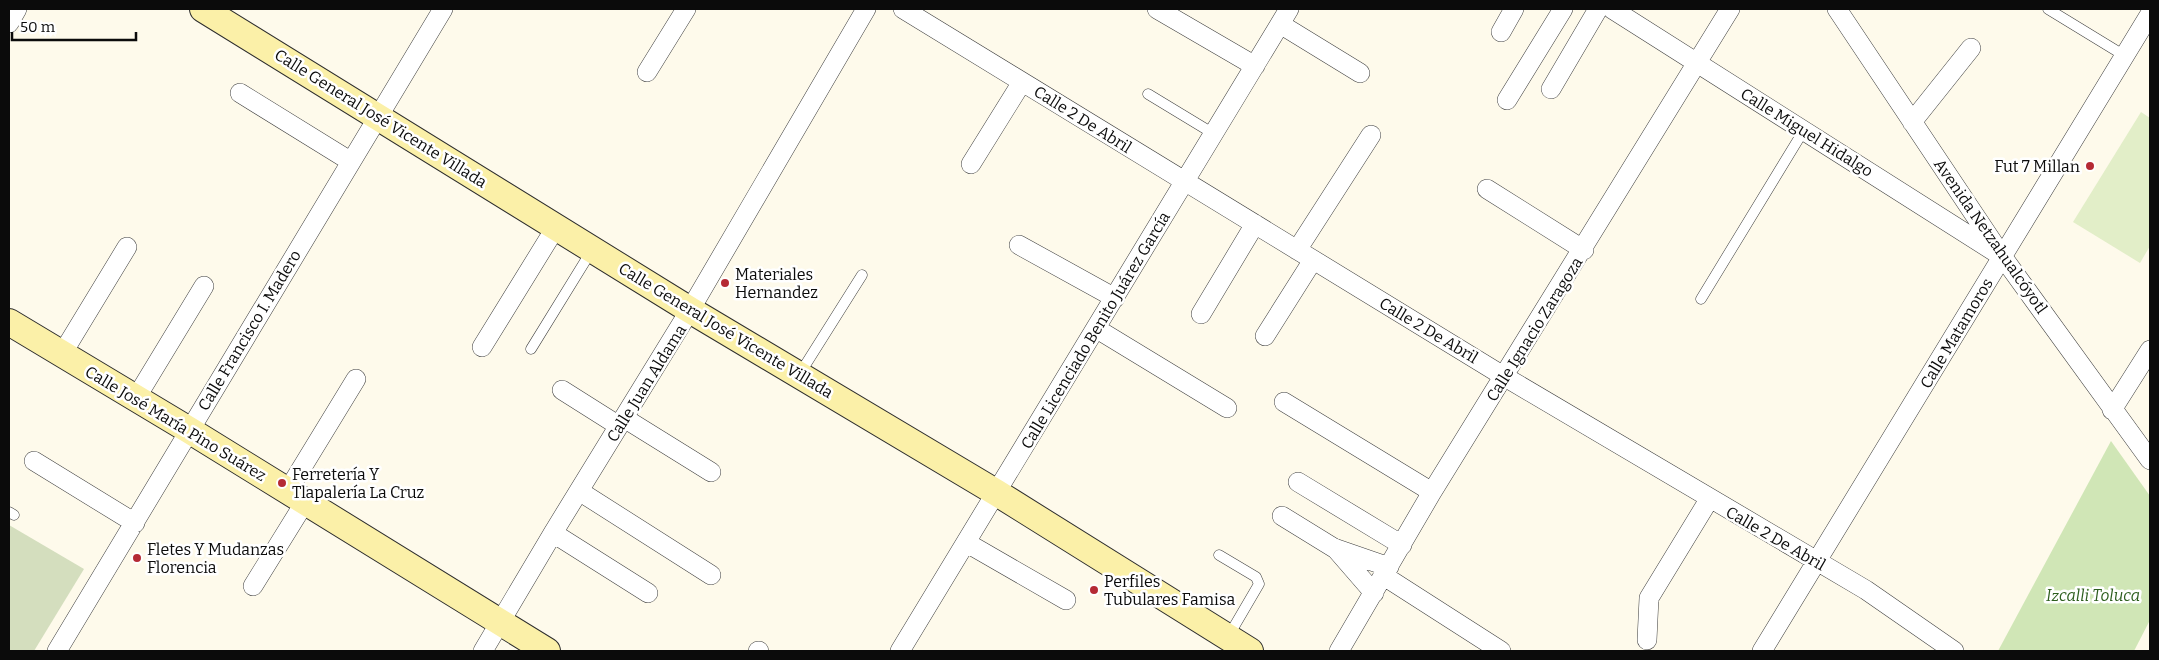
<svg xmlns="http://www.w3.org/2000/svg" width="2159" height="660" viewBox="0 0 2159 660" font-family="Bitter,serif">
	<rect width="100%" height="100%" fill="#fefaeb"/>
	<path fill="#d0e6b6" d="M2111 441 2150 496V620L2134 651H1998Z"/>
	<path fill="#d4debe" d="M9 525 84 569 34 651H9Z"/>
	<path fill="#e2eec8" d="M2141 112 2150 118V246L2140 263 2073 222Z"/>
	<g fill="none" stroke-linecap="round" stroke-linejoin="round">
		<g stroke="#3e3e3e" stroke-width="11">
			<path id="service" d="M2048 9 2125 56
				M1148 94 1214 134
				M1701 299 1804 130
				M531 349 592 250
				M799 375 862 275
				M9 512 14 515
				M1219 555 1256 577 1259 584 1228 637"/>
		</g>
		<g stroke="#3e3e3e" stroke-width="20">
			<path id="minor" d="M903 9 1505 377 1866 590 1954 651
				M1157 9 1255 66
				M1612 9 1995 252
				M1837 9 2002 256 2150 460
				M9 23 17 9
				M1280 24 1360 73
				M1501 32 1514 9
				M647 72 686 9
				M1551 89 1598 9
				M240 93 350 161
				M1507 100 1563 9
				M1912 122 1971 48
				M971 164 1022 82
				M1487 189 1584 250
				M1019 245 1115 298
				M1297 250 1371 135
				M1201 314 1255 224
				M1097 329 1227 408
				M1265 336 1313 260
				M482 347 556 227
				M62 354 127 247
				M562 390 619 426
				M136 398 204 286
				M1284 402 1432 492
				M2112 410 2150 350
				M624 418 711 472
				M34 461 135 523
				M1298 482 1402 545
				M579 491 711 575
				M287 492 356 379
				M1282 516 1334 548 1389 567
				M553 533 648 593
				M967 543 1066 600
				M1335 548 1374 593
				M1384 576 1501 651
				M253 586 305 502
				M1647 640 1649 598 1710 498
				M57 651 443 9
				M483 651 553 533 690 310 866 9
				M758 651H759
				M900 651 1289 9
				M1339 651 1432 492 1730 9
				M1762 651 2150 14"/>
		</g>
		<g stroke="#2d2d2d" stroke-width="28">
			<path id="secondary" d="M203 9 690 310 997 493 1250 651
				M9 322 189 430 547 651"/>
		</g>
		<use href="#service" stroke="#fff" stroke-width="10"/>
		<use href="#minor" stroke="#fff" stroke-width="19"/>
		<use href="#secondary" stroke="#fbf0a8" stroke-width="26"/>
	</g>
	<g fill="#b52a34" stroke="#fff" stroke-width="2">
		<circle cx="2090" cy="166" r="5"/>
		<circle cx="725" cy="283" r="5"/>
		<circle cx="282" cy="483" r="5"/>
		<circle cx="137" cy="558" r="5"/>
		<circle cx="1094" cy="590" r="5"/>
	</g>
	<g text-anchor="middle" stroke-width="5" stroke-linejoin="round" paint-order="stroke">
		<g font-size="16" fill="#0b0b0b" stroke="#fff">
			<text transform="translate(381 118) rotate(32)" y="6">Calle General José Vicente Villada</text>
			<text transform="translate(1083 119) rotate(32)" y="6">Calle 2 De Abril</text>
			<text transform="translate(1807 132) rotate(32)" y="6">Calle Miguel Hidalgo</text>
			<text transform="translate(1991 236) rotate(55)" y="6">Avenida Netzahualcóyotl</text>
			<text transform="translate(1534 329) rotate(-58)" y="6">Calle Ignacio Zaragoza</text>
			<text transform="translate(249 330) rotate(-59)" y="6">Calle Francisco I. Madero</text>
			<text transform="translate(726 330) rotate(31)" y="6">Calle General José Vicente Villada</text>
			<text transform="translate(1095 330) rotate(-59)" y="6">Calle Licenciado Benito Juárez García</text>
			<text transform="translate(1429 330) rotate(31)" y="6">Calle 2 De Abril</text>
			<text transform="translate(1956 333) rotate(-59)" y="6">Calle Matamoros</text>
			<text transform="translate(646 383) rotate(-58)" y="6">Calle Juan Aldama</text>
			<text transform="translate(176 423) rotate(31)" y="6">Calle José María Pino Suárez</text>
			<text transform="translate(1776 538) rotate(30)" y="6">Calle 2 De Abril</text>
		</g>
		<g font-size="16" fill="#0b0b0b" stroke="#fff" text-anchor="start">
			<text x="2080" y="172" text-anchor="end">Fut 7 Millan</text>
			<text x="735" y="280">Materiales<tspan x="735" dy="18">Hernandez</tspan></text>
			<text x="292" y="480">Ferretería Y<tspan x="292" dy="18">Tlapalería La Cruz</tspan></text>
			<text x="147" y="555">Fletes Y Mudanzas<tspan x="147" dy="18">Florencia</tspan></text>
			<text x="1104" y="587">Perfiles<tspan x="1104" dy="18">Tubulares Famisa</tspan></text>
		</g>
		<g font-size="16" font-style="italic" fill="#2e5f1f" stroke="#fff">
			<text x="2093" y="601">Izcalli Toluca</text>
		</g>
	</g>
	<rect width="2159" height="660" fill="none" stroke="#0b0b0b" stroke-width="20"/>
	<path d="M12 32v8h124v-8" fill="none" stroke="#0b0b0b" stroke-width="2.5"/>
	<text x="20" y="32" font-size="15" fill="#0b0b0b" stroke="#ffffff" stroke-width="4" paint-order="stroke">50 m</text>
</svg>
